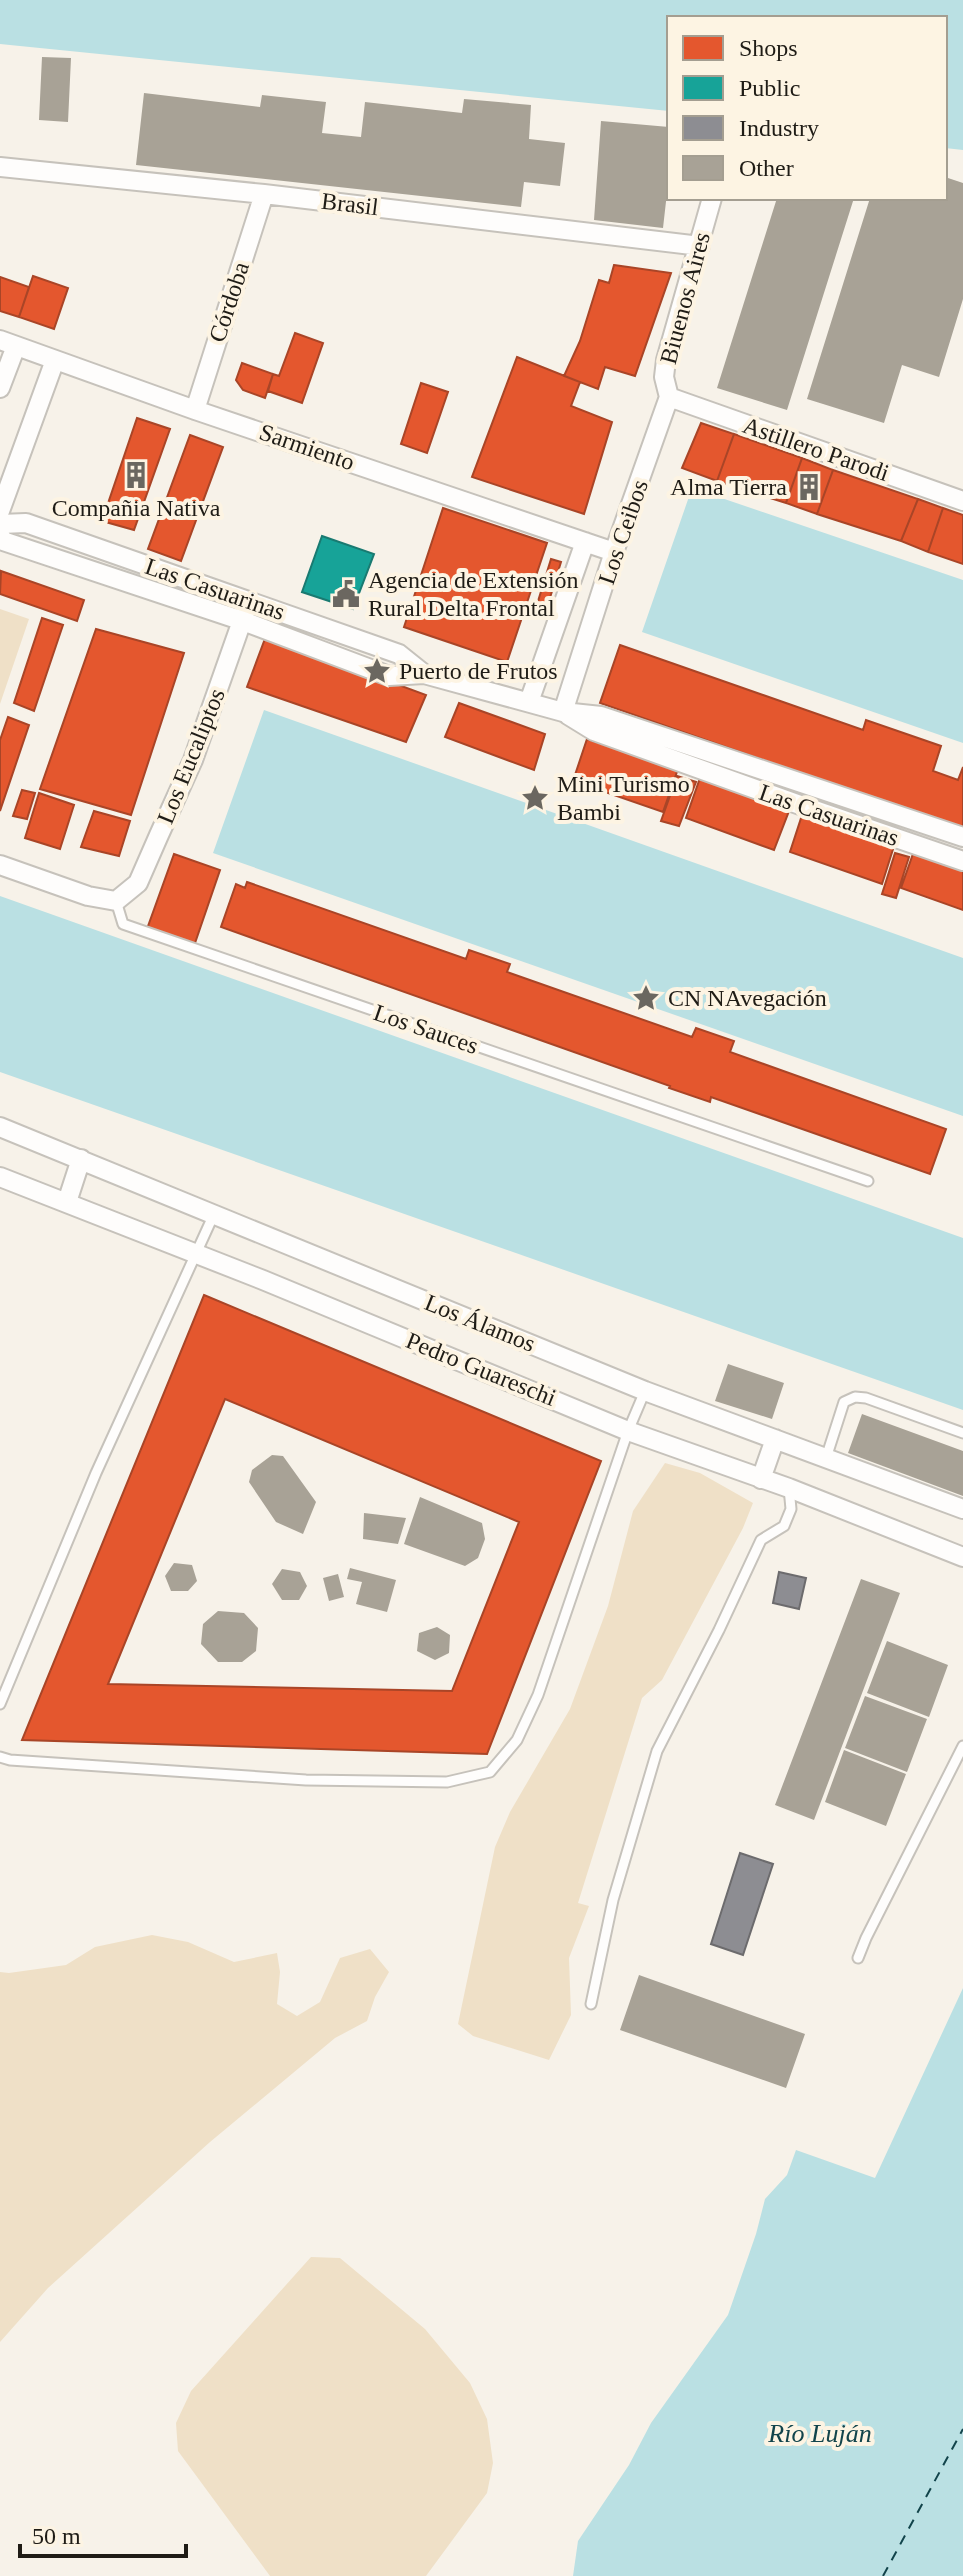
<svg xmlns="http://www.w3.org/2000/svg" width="963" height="2576" viewBox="0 0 963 2576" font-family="'Times New Roman',serif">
	<rect width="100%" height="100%" fill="#f7f2e9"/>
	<path fill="#efe0c7" d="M0 609 29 619 0 704Z
		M665 1463 700 1473 753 1503 743 1528 662 1680 642 1698 578 1903 589 1906 569 1958 571 2015 549 2060 473 2036 458 2024 495 1847 510 1812 570 1709 608 1606 633 1511Z
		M152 1935 188 1942 234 1962 277 1953 280 1972 277 2004 297 2016 320 2002 340 1958 370 1949 389 1972 375 1997 367 2021 335 2038 210 2142 48 2288 0 2342V1972L9 1973 66 1965 95 1947Z
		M311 2257 340 2258 425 2329 470 2383 487 2419 493 2463 487 2493 426 2576H270L178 2451 176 2423 191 2391Z"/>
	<path fill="#bae0e3" d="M0 0H963V150L945 148V18H669V111L0 44Z
		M692 488 963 580V743L642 632Z
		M264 710 963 958V1116L213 853Z
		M0 896 963 1238V1410L0 1072Z
		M963 1988V2576H573L578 2541 629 2465 651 2423 728 2315 756 2234 765 2199 787 2175 796 2150 875 2178Z"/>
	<path fill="#e4572e" stroke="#a94527" stroke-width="2" fill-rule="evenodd" d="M614 265 671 273 635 376 605 367 598 389 564 376 580 341 599 280 609 283Z
		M33 276 68 288 54 329 19 317Z
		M0 277 29 287 19 317 0 311Z
		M295 333 323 343 302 403 268 391 273 374 279 376Z
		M517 357 580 382 571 406 612 422 584 514 472 477Z
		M242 363 273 374 265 398 243 390 236 380Z
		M421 383 448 392 427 453 401 444Z
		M137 418 170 429 134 530 102 521Z
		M701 423 734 434 717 481 682 468Z
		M734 434 802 458 786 503 717 481Z
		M190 435 223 447 181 561 148 549Z
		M802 458 833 470 817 514 786 503Z
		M833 470 918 499 901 541 817 514Z
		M918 499 943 508 928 552 901 541Z
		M443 508 547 543 507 662 404 627Z
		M943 508 963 515V564L928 552Z
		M551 559 561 562 545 614 535 611Z
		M1 571 84 600 77 621 0 594Z
		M42 618 63 625 34 711 14 703Z
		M96 629 184 653 131 815 40 789Z
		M266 636 426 695 406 742 247 687Z
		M620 645 863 730 866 720 941 746 933 771 958 780 963 767V830L600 703Z
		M459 703 545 734 534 770 445 737Z
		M8 717 29 725 0 811V740Z
		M587 739 678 769 663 812 573 781Z
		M677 776 696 782 679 826 661 821Z
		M700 778 789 811 774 850 686 818Z
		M22 790 35 793 27 819 13 816Z
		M39 793 74 805 60 849 25 838Z
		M94 811 130 821 119 856 81 847Z
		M803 812 895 843 882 884 790 852Z
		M914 851 963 867V910L901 888Z
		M895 853 909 857 896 898 882 894Z
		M174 854 220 870 194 946 147 929Z
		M247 882 466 959 469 950 510 964 507 972 692 1037 696 1028 734 1041 730 1052 946 1129 930 1174 711 1097 710 1102 669 1088 670 1086 221 927 236 884 245 888Z
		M204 1295 601 1461 487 1754 22 1740ZM225 1399 519 1522 452 1691 108 1684Z"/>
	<path fill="#17a398" stroke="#197a71" stroke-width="2" d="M322 536 374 554 353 609 302 592Z"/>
	<path fill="#8d8d92" stroke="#6c6b6d" stroke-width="2" d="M779 1572 806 1578 799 1609 773 1603Z
		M740 1853 773 1864 743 1955 711 1944Z"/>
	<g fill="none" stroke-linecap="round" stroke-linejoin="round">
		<path stroke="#12444b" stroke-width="2" stroke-dasharray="10 8" stroke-linecap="butt" d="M883 2576 963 2429"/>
	</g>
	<path fill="#a8a296" d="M42 57 71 58 68 122 39 120Z
		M144 93 260 107 262 95 326 102 322 133 361 137 365 102 462 113 464 99 531 105 529 139 565 143 560 186 524 182 521 207 136 165Z
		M601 121 669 127V175L663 228 594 220Z
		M945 177 963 183V299L939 377 902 365 884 423 807 399 870 198H945Z
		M777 198H854L787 410 717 388Z
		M728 1364 784 1383 772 1419 715 1401Z
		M862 1414 963 1451V1496L848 1453Z
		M272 1455 283 1456 316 1502 303 1534 276 1522 249 1482 252 1470Z
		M420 1497 482 1523 485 1539 478 1558 465 1566 404 1544Z
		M364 1513 406 1518 398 1544 363 1539Z
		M174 1563 192 1565 197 1581 188 1591H171L165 1576Z
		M350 1568 396 1580 387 1612 356 1604 362 1582 347 1579Z
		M282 1569 300 1572 307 1586 299 1600H282L272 1584Z
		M338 1574 344 1597 329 1601 323 1578Z
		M861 1579 900 1593 814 1820 775 1805Z
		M218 1611 244 1613 258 1628 256 1651 242 1662H218L201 1644 203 1624Z
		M437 1627 450 1635 449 1653 435 1660 417 1651 419 1633Z
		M887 1641 948 1665 929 1717 867 1693Z
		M865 1696 927 1719 907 1772 845 1748Z
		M844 1750 906 1774 886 1826 825 1802Z
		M639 1975 805 2034 786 2088 620 2030Z"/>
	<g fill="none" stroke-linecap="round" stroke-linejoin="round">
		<g stroke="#c6c2bb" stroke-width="13">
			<path id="service" d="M116 901 123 924 868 1181
				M826 1458 844 1402 855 1397 866 1398 963 1433
				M0 1704 96 1473 214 1214
				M0 1757 10 1760 306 1780 447 1782 490 1772 517 1740 538 1695 628 1431 645 1391
				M858 1958 866 1938 963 1746
				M591 2004 613 1900 657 1751 719 1630 761 1540 784 1526 791 1509 789 1488"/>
		</g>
		<g stroke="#c6c2bb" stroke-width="22">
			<path id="minor" d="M0 167 264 194 700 246
				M0 340 195 410 614 552
				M0 388 16 346
				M669 397 963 501
				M669 397 664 377 666 360 712 198
				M195 410 264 194
				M0 511 55 360
				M0 524 26 523 399 654 424 674
				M0 535 3 541 243 621 389 676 424 674 563 712 601 716 963 837
				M529 702 585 542
				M563 712 614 552 669 397
				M568 715 594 731 800 805 963 861
				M0 865 88 896 116 901 138 883 159 835 193 760 249 601
				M0 1127 645 1391 963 1509
				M0 1177 263 1280 628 1431 789 1488 963 1557
				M67 1202 81 1159
				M761 1479 775 1439"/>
		</g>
		<use href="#service" stroke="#fefdfc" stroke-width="9"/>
		<use href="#minor" stroke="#fefdfc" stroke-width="18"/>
	</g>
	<defs>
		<g id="building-bare" transform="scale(2.16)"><path d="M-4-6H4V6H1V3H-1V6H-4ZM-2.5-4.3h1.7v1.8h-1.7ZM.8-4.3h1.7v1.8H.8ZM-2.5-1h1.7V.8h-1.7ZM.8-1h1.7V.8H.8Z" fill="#6b6760" stroke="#fdf4e3" stroke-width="2.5" paint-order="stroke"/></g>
		<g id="civic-bare" transform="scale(2.16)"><path d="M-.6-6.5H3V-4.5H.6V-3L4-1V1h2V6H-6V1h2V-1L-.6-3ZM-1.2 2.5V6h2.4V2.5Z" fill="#6b6760" stroke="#fdf4e3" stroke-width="2.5" paint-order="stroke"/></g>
		<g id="sight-bare" transform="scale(2.16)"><path d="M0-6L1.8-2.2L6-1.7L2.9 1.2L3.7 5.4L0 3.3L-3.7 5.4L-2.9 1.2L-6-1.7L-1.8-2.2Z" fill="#6b6760" stroke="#fdf4e3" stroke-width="2.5" paint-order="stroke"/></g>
	</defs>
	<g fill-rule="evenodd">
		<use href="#building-bare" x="136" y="475"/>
		<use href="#building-bare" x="809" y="487"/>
		<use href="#civic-bare" x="346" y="594"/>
		<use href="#sight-bare" x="377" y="671"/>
		<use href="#sight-bare" x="535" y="798"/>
		<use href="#sight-bare" x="646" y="998"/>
	</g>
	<g text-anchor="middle" stroke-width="8" stroke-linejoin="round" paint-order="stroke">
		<g font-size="24" fill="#1f1c16" stroke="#fdf4e3">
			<text transform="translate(350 204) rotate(7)" y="8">Brasil</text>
			<text transform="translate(685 298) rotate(-75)" y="8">Biuenos Aires</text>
			<text transform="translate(229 302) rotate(-72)" y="8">Córdoba</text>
			<text transform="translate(307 447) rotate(19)" y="8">Sarmiento</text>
			<text transform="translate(816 449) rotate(19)" y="8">Astillero Parodi</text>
			<text transform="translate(623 532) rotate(-71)" y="8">Los Ceibos</text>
			<text transform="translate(215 589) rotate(19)" y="8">Las Casuarinas</text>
			<text transform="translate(191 756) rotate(-68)" y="8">Los Eucaliptos</text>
			<text transform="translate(829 815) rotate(19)" y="8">Las Casuarinas</text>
			<text transform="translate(426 1029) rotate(19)" y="8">Los Sauces</text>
			<text transform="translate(480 1323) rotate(22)" y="8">Los Álamos</text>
			<text transform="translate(481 1369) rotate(22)" y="8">Pedro Guareschi</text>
		</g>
		<g font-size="24" fill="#1f1c16" stroke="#fdf4e3" text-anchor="start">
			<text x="787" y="495" text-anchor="end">Alma Tierra</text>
			<text x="136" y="516" text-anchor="middle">Compañia Nativa</text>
			<text x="368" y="588">Agencia de Extensión<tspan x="368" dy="28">Rural Delta Frontal</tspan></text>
			<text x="399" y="679">Puerto de Frutos</text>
			<text x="557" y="792">Mini Turismo<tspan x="557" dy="28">Bambi</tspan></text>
			<text x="668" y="1006">CN NAvegación</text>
		</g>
		<g font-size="26" font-style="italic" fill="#12444b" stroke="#fdf4e3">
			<text x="820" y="2442">Río Luján</text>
		</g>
	</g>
	<rect x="667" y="16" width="280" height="184" fill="#fdf4e3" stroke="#a49e91" stroke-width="2"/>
	<rect x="683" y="36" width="40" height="24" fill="#e4572e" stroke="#a49e91" stroke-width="2"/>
	<text x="739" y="56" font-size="24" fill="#1f1c16">Shops</text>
	<rect x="683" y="76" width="40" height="24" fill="#17a398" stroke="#a49e91" stroke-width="2"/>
	<text x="739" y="96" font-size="24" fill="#1f1c16">Public</text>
	<rect x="683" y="116" width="40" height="24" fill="#8d8d92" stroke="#a49e91" stroke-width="2"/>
	<text x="739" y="136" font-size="24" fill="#1f1c16">Industry</text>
	<rect x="683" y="156" width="40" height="24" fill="#a8a296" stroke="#a49e91" stroke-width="2"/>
	<text x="739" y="176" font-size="24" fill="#1f1c16">Other</text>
	<path d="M20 2544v12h166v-12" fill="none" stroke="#1f1c16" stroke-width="4"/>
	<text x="32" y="2544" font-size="24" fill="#1f1c16" stroke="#fdf4e3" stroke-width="6" paint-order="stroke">50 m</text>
</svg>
